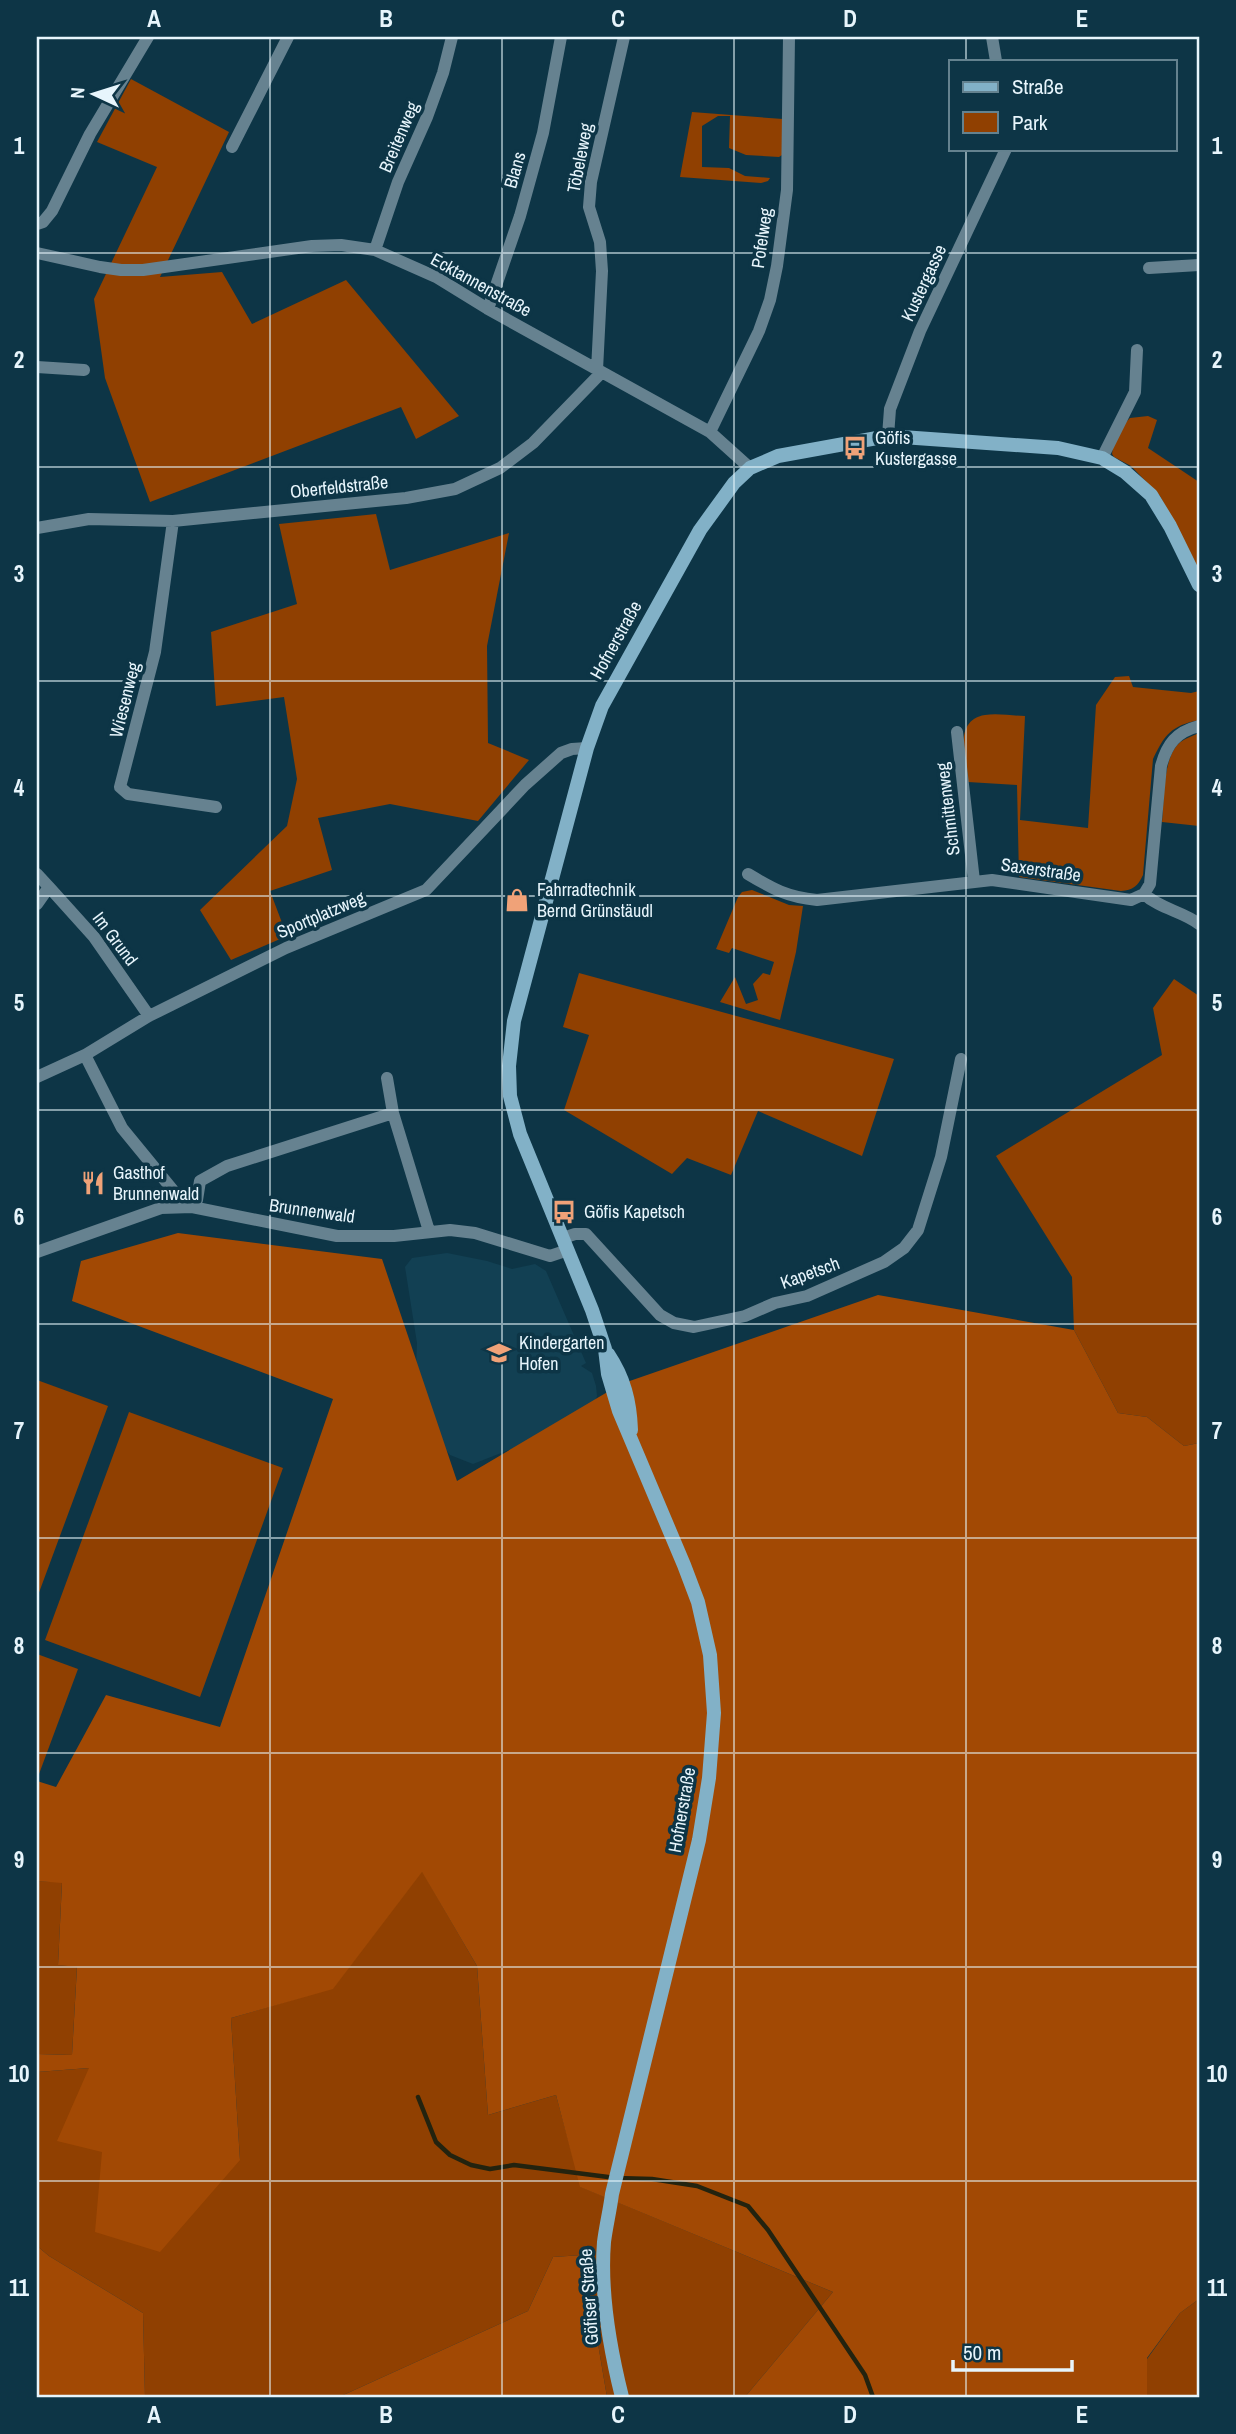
<svg xmlns="http://www.w3.org/2000/svg" width="1236" height="2434" viewBox="0 0 1236 2434" font-family="'Archivo Narrow',sans-serif">
	<rect width="100%" height="100%" fill="#0d3546"/>
	<path fill="#124053" d="M447 1253 487 1261 512 1269 535 1264 546 1271 586 1363 581 1366 592 1373 596 1386 597 1396 594 1404 514 1448 473 1464 450 1455 427 1426 415 1394 417 1343 405 1267 412 1258Z"/>
	<path fill="#904001" d="M131 79 229 132 160 277 222 272 252 324 346 280 459 416 416 439 401 407 150 502 105 378 94 299 157 167 97 142Z
		M692 112 783 119 782 155 779 157 746 155 729 148 730 116H718L702 126V167L729 168 745 176 770 178 768 181 761 183 680 177Z
		M1148 416 1157 420 1148 448 1199 482V571L1160 496 1131 466 1114 457 1112 454 1113 447 1123 425 1130 418Z
		M376 514 390 570 509 533 487 646 488 743 529 760 478 821 390 804 318 818 332 870 270 891 287 936 231 960 200 910 287 826 297 779 284 697 216 706 211 632 297 604 279 524Z
		M1129 676 1133 687 1191 693 1199 691V720C1171 726 1165 734 1153 759L1143 875C1138 886 1133 890 1121 891L1019 877 1017 785 968 782C965 760 953 720 985 715 998 713 1013 716 1025 716L1020 820 1088 828 1096 705 1115 677Z
		M1199 733V826L1162 822C1164 802 1163 765 1175 748 1180 740 1190 737 1199 733Z
		M752 890 789 905 803 906 796 952 780 1020 720 1002 735 977 746 1004 758 1000 753 984 763 973 770 975 774 962 732 948 729 953 716 949 738 897 742 892Z
		M579 973 894 1059 862 1156 758 1111 731 1175 687 1158 672 1174 564 1110 589 1035 563 1027Z
		M1174 979 1199 996V1443L1184 1446 1147 1417 1118 1413 1074 1330 1072 1277 996 1156 1162 1055 1153 1008Z
		M37 1380 108 1406 37 1598Z
		M129 1412 283 1468 200 1697 45 1640Z
		M37 1654 78 1669 39 1774 37 1773Z
		M422 1871 477 1966 488 2115 556 2095 581 2187 833 2292 745 2397H607L583 2255 553 2257 528 2311 339 2397H145L143 2313 49 2256 37 2246V2072L89 2068 240 2160 231 2018 333 1988Z
		M37 1881 62 1882 58 1965 77 1966 72 2055 37 2054Z
		M1199 2299V2397H1147V2359L1180 2313Z"/>
	<path fill="#a24904" d="M178 1233 382 1259 457 1481 621 1384 878 1295 1074 1330 1118 1413 1147 1417 1184 1446 1199 1443V2299L1180 2313 1147 2358V2397H745L833 2292 580 2187 556 2095 488 2115 477 1966 422 1872 333 1989 231 2018 240 2160 160 2252 95 2232 102 2152 57 2141 89 2068 37 2072V2054L72 2055 77 1967 58 1965 62 1883 37 1881V1781L56 1787 106 1695 220 1727 333 1399 72 1301 81 1261Z
		M37 2246 49 2256 143 2313 145 2397H37Z
		M583 2255 607 2397H339L528 2311 553 2257Z"/>
	<g fill="none" stroke-linecap="round" stroke-linejoin="round">
		<path stroke="#23230f" stroke-width="4.5" d="M418 2097 436 2142 450 2155 471 2165 490 2169 514 2165 616 2178 652 2179 697 2186 748 2206 768 2230 865 2375 873 2397"/>
		<path stroke="#668290" stroke-width="12" d="M992 37 996 61
			M232 147 288 37
			M37 224 43 222 52 211 90 134 148 37
			M375 250 398 182 427 117 443 73 452 37
			M37 253 100 267 121 270H143L312 246 341 245 375 250 436 277 488 309 710 432 750 468
			M1149 268 1199 265
			M488 309 520 216 543 133 561 37
			M37 367 84 370
			M597 370 602 271 600 242 589 207 591 182 624 37
			M710 432 759 331 770 300 777 266 787 190 789 37
			M888 436 890 409 920 331 1006 149
			M1102 458 1135 392 1137 350
			M173 521 155 652 120 787 128 794 216 807
			M37 528 89 519 173 521 406 498 455 489 500 468 533 443 601 373
			M957 732 974 881
			M37 874 49 887
			M748 874C773 889 787 897 817 900L992 880 1131 900 1144 894 1150 884 1161 766C1167 744 1176 732 1199 726
			M1144 894C1160 909 1182 911 1199 924
			M37 904 49 887 94 937 149 1016
			M85 1055 122 1128 181 1200 192 1207 337 1236H394L450 1230 475 1233 550 1256 568 1250
			M37 1077 85 1055 149 1016 286 948 426 890 525 785 561 753 572 749 587 748
			M387 1078 393 1113 429 1231
			M563 1238 575 1234H586L660 1315 674 1323 694 1327 745 1316 775 1303 807 1296 884 1262 904 1248 918 1230 941 1157 961 1059
			M37 1252 161 1208 192 1207 197 1200 200 1181 227 1166 393 1113"/>
		<path stroke="#82b1c7" stroke-width="14" d="M608 1354C624 1378 630 1401 631 1430
			M622 2397C610 2349 600 2292 604 2242 606 2226 610 2210 612 2194L699 1840 709 1778 714 1713 710 1655 698 1602 684 1565 619 1411 608 1374 605 1349 592 1310 520 1134 510 1096 509 1066 514 1021 587 748 602 706 700 530 734 483 750 468 778 456 888 436 1058 448 1102 458 1125 472 1151 495 1170 526 1199 585"/>
	</g>
	<path fill="none" stroke="#e7f5fc" stroke-width="2" stroke-opacity="0.55" d="M270 37V2397M502 37V2397M734 37V2397M966 37V61M966 149V2397M37 253H1199M37 467H1199M37 681H1199M37 896H1199M37 1110H1199M37 1324H1199M37 1538H1199M37 1753H1199M37 1967H1199M37 2181H1199"/>
	<defs>
		<g id="bus-bare" transform="scale(1.89)"><path d="M-5-6H5V4H4V6H2V4H-2V6H-4V4H-5ZM-3.5-4V0h7V-4ZM-3.5 1.2v1.5H-2V1.2ZM2 1.2v1.5H3.5V1.2Z" fill="#f0a278" stroke="#0d3546" stroke-width="2.5" paint-order="stroke"/></g>
		<g id="shop-bare" transform="scale(1.89)"><path d="M-5-2.5h2.3a2.7 3.5 0 0 1 5.4 0H5L5.5 6h-11ZM-1.5-2.5h3a1.5 2.3 0 0 0-3 0Z" fill="#f0a278" stroke="#0d3546" stroke-width="2.5" paint-order="stroke"/></g>
		<g id="restaurant-bare" transform="scale(1.89)"><path d="M-5-6h1v4h1v-4h1v4h1v-4h1v5L-1.5 .5V6h-2V.5L-5-1ZM5-6V6H3V1.5H1.5Q1.5-4 5-6Z" fill="#f0a278" stroke="#0d3546" stroke-width="2.5" paint-order="stroke"/></g>
		<g id="school-bare" transform="scale(1.89)"><path d="M0-5L7-2L0 1L-7-2ZM-4 1L0 2.5L4 1V4Q0 6-4 4Z" fill="#f0a278" stroke="#0d3546" stroke-width="2.5" paint-order="stroke"/></g>
	</defs>
	<g fill-rule="evenodd">
		<use href="#bus-bare" x="855" y="448"/>
		<use href="#shop-bare" x="517" y="900"/>
		<use href="#restaurant-bare" x="93" y="1183"/>
		<use href="#bus-bare" x="564" y="1212"/>
		<use href="#school-bare" x="499" y="1353"/>
	</g>
	<g text-anchor="middle" stroke-width="7" stroke-linejoin="round" paint-order="stroke">
		<g font-size="18" fill="#e7f5fc" stroke="#0d3546">
			<text transform="translate(399 137) rotate(-67)" y="6">Breitenweg</text>
			<text transform="translate(580 158) rotate(-79)" y="6">Töbeleweg</text>
			<text transform="translate(515 170) rotate(-74)" y="6">Blans</text>
			<text transform="translate(762 238) rotate(-82)" y="6">Pofelweg</text>
			<text transform="translate(924 283) rotate(-65)" y="6">Kustergasse</text>
			<text transform="translate(481 285) rotate(29)" y="6">Ecktannenstraße</text>
			<text transform="translate(339 487) rotate(-6)" y="6">Oberfeldstraße</text>
			<text transform="translate(616 640) rotate(-61)" y="6">Hofnerstraße</text>
			<text transform="translate(125 700) rotate(-76)" y="6">Wiesenweg</text>
			<text transform="translate(948 809) rotate(-97)" y="6">Schmittenweg</text>
			<text transform="translate(1041 870) rotate(8)" y="6">Saxerstraße</text>
			<text transform="translate(321 915) rotate(-23)" y="6">Sportplatzweg</text>
			<text transform="translate(115 939) rotate(53)" y="6">Im Grund</text>
			<text transform="translate(312 1211) rotate(8)" y="6">Brunnenwald</text>
			<text transform="translate(810 1273) rotate(-20)" y="6">Kapetsch</text>
			<text transform="translate(682 1810) rotate(-80)" y="6">Hofnerstraße</text>
			<text transform="translate(589 2297) rotate(-94)" y="6">Göfiser Straße</text>
		</g>
		<g font-size="18" fill="#e7f5fc" stroke="#0d3546" text-anchor="start">
			<text x="875" y="444">Göfis<tspan x="875" dy="21">Kustergasse</tspan></text>
			<text x="537" y="896">Fahrradtechnik<tspan x="537" dy="21">Bernd Grünstäudl</tspan></text>
			<text x="113" y="1179">Gasthof<tspan x="113" dy="21">Brunnenwald</tspan></text>
			<text x="584" y="1218">Göfis Kapetsch</text>
			<text x="519" y="1349">Kindergarten<tspan x="519" dy="21">Hofen</tspan></text>
		</g>
	</g>
	<rect width="1236" height="2434" fill="none" stroke="#0d3546" stroke-width="77"/>
	<rect x="949" y="60" width="228" height="91" fill="#0d3546" stroke="#64828f" stroke-width="2"/>
	<rect x="963" y="82" width="35" height="10" fill="#82b1c7" stroke="#64828f" stroke-width="2"/>
	<text x="1012" y="94" font-size="21" fill="#e7f5fc">Straße</text>
	<rect x="963" y="112" width="35" height="21" fill="#904001" stroke="#64828f" stroke-width="2"/>
	<text x="1012" y="130" font-size="21" fill="#e7f5fc">Park</text>
	<g transform="translate(94 94) rotate(274)" stroke="#0d3546" stroke-width="5" paint-order="stroke">
	<path d="M0-5L12 26L0 18L-12 26Z" fill="#e7f5fc"/>
	<text y="-10" font-size="19" font-weight="bold" text-anchor="middle" fill="#e7f5fc">N</text>
	</g>
	<path d="M953 2360v10h119v-10" fill="none" stroke="#e7f5fc" stroke-width="3.5"/>
	<text x="963" y="2360" font-size="21" fill="#e7f5fc" stroke="#0d3546" stroke-width="5" paint-order="stroke">50 m</text>
	<rect x="38" y="38" width="1160" height="2358" fill="none" stroke="#e7f5fc" stroke-width="2.5"/>
	<g font-size="23" text-anchor="middle" font-weight="bold" fill="#e7f5fc">
		<text x="154" y="27">A</text>
		<text x="386" y="27">B</text>
		<text x="618" y="27">C</text>
		<text x="850" y="27">D</text>
		<text x="1082" y="27">E</text>
		<text x="19" y="154">1</text>
		<text x="1217" y="154">1</text>
		<text x="19" y="368">2</text>
		<text x="1217" y="368">2</text>
		<text x="19" y="582">3</text>
		<text x="1217" y="582">3</text>
		<text x="19" y="796">4</text>
		<text x="1217" y="796">4</text>
		<text x="19" y="1011">5</text>
		<text x="1217" y="1011">5</text>
		<text x="19" y="1225">6</text>
		<text x="1217" y="1225">6</text>
		<text x="19" y="1439">7</text>
		<text x="1217" y="1439">7</text>
		<text x="19" y="1654">8</text>
		<text x="1217" y="1654">8</text>
		<text x="19" y="1868">9</text>
		<text x="1217" y="1868">9</text>
		<text x="19" y="2082">10</text>
		<text x="1217" y="2082">10</text>
		<text x="19" y="2296">11</text>
		<text x="1217" y="2296">11</text>
		<text x="154" y="2423">A</text>
		<text x="386" y="2423">B</text>
		<text x="618" y="2423">C</text>
		<text x="850" y="2423">D</text>
		<text x="1082" y="2423">E</text>
	</g>
</svg>
